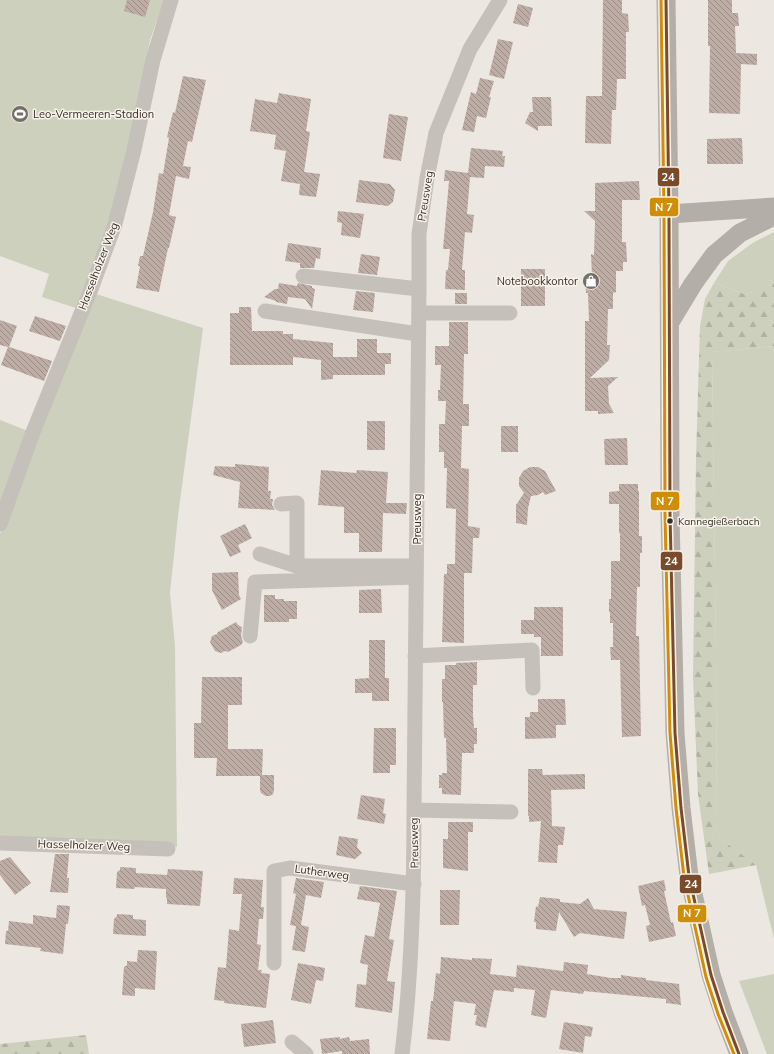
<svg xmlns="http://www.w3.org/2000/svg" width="774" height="1054" viewBox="0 0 774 1054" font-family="Mulish,sans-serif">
	<defs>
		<pattern id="forest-firs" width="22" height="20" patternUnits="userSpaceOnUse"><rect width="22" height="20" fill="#ccd0bc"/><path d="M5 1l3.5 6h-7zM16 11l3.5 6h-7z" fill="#b0b3a2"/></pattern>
		<pattern id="building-back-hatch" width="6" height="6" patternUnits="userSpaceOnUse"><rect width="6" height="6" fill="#beada4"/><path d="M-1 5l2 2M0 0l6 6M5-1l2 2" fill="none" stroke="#9b8d86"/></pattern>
	</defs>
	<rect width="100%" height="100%" fill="#ece7e1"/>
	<path fill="#ccd0bc" d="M0 0H164L150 40 129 154 110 217 76 308 42 297 49 274 0 256Z
		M774 232V275L772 277 747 295 714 283 728 261 754 242Z
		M96 294 203 328 178 516 170 593 175 646 177 847 0 839V534L5 523 37 435Z
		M774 346V939L756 865 717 836 716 657 712 352Z
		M0 420 28 431 0 508Z
		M774 974V1054H767L739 981Z"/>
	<path fill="url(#forest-firs)" d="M774 275V346L712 352 716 657 717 836 756 865 709 874 698 794 693 677 696 460 700 326 705 299 714 283 747 295Z
		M86 1035 89 1054H0V1044Z"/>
	<path fill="url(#building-back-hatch)" d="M127 0H150L145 17 124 11Z
		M603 0H622V13L628 14 629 32H626V79H617L616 110H612L611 144 585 143 586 96H602Z
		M708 0H732V13H738L739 26H735L736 53 757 54V65L741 64 740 114 709 113 710 46H708Z
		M518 4 533 8 528 27 513 23Z
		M498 39 513 42 504 79 489 75Z
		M183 76 206 80 192 142 188 141 183 166 191 167 189 179 176 176 169 215 176 217 169 248H168L159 292 136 288 140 266H138L140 256H143L153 212 159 173 163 174 169 138 167 137 173 112 175 113Z
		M480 78 494 81 489 97H491L486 118 477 116 474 132 462 130 471 92 476 94Z
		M279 93 311 99 306 131 310 132 304 172 320 174 316 197 299 195 300 184 281 181 286 151 274 149 276 135 250 131 255 99 277 103Z
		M532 97H551L552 126H538V131L525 123 530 112H533Z
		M389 114 408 117 401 161 383 158Z
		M742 138 743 164H707V139Z
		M471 148 503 151 502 156H505L504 167 485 166 484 178 470 177 467 214 474 215 472 233 465 232 462 270H465V290L445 289 446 270H448L450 249H443L449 181H444L445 170 468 173Z
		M359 180 390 184 395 190 393 202 388 206 356 202Z
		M639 181 640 200H622V242H626L627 262H623V271H616V292L613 293V309H608L607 345H610L609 360 590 378 618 377 608 386 609 404 614 413 598 414V411H585V321H589L588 293H586L585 276H592L591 254 594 255 595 221 584 211H595V183Z
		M338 211 364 214 360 238 341 235 342 223 337 222Z
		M288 243 321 248 320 259 316 258 314 268H300V263L285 261Z
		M361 254 380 257 377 275 358 273Z
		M521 269H545V306H521Z
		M279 283 297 286 298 283 312 286V288L315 289 312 309 305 299 288 297 287 304 276 302V301L264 297 275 289H278Z
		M356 291 375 293 373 312 353 310Z
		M455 293H467V304H455Z
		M239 307H251L252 331H283V334H293V339L333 343V357H357V339H377V353H391V364H385V375H333V379L321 380V360L293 357V365H230V313H239Z
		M35 316 66 326 60 341 29 331Z
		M0 320 17 326 9 347 52 361 44 381 1 365 8 347 0 345Z
		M449 322H468V354H464L463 404H469V426H462L461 468 469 469 468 526 480 528 479 538H473L472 573H464V643L442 642 444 574H447V564H455L456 509 446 508 447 468H444V452H439V424H445L446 401H438V390H440L441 365H435V346H449Z
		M367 421H385V450H367Z
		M501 426H518V452H501Z
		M627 438 628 465H605L604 439Z
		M235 464 269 467 268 491H271L270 499H273L272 505 275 510 238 508 240 482 213 475 215 466 235 467Z
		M530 467H538L545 471 556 491 545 495 543 492 538 495 531 496 528 508 527 525 516 523V505L524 493 519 486V478L523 471Z
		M321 470 356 473 357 470 388 472 386 503H407L406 514 383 513 382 552H359V533H344V507L318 505Z
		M619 484H638V491H639V536H642V553H640V587H637L636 636H639L641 736 622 737 620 660H611L610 647H613V623H610V612H609V599H611V561H620V533H619V504H609V492L619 491Z
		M245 524 252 538 238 545 241 552 230 557 220 536Z
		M238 572 239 595 241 599 222 610 212 590V573Z
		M381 589 382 613H359V590Z
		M264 595H275V599H284V601H297V619H289V622H264Z
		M534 607H563V656H541V637H534V634H521V620H534Z
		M236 622 238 625 242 627 241 636 243 642 241 645 228 652 225 651 221 653 215 651 210 642 212 636 217 634 218 632Z
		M369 640H385V678H389V701H372V693H355V679L369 678Z
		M477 662V685H473V715L474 728H477V744H474V753H462L461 795 442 794V788H439V775H442V773H447L446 738H444L443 702H442V679H445V665H456V663Z
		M202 677H242V705H228V749H263L262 775H274V790L273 794 270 796H266L261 793 260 790V776H216L217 758H194V723H201Z
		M538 699H565L566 725H556V738L525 739V717H530V712H538Z
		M374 728H396V765H390V773H373Z
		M528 769H542L543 775 585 774V789L551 790 552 826 565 827 563 845H558L557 863 538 862 541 821 529 822V816H528Z
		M361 795 385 799 383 813 386 814 384 824 357 819Z
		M448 822H473V832H468V871L443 868V839H448Z
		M339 836 358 839 357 847 362 853 355 859 336 855Z
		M55 854H69L67 878H69L68 893 50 892Z
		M10 857 31 883 15 895 0 875V861Z
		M120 867 136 868V873L167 875 168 869 203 871 200 906 167 904V898H166V889L135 887 134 889 116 888 117 872 120 870Z
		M234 878 263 880 261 907H264L263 919H259L257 944 261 945 258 970H262L261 973 270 974 266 1008 224 1003V1001L214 1000 218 967 226 968 229 929 239 931 242 894H233Z
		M296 878 324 882 321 898 306 895 301 925 309 927 305 952 292 950 296 926 290 925 296 894 293 893Z
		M664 880 666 891H664L671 923 673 922 676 936 649 942 646 926 650 925 645 905 642 906 638 886Z
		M360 886 397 891 389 939 394 940 387 981 395 982 392 1013 355 1007 357 984 366 985 368 965 360 963 365 935 374 937 380 903 357 899Z
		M440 890H460L459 925H440Z
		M540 897 560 899V902L580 904 588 898 594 909 627 912 624 939 580 933 574 937 559 912 556 931 536 929V922H534L536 906 538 907Z
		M57 905 70 906 68 924H66L63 954 40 951 41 948 5 944 6 931H8L9 921 33 924V915L56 918Z
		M117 914 133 915V919L146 920V936L113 934 114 919 117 916Z
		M138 950 157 951 155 990 135 988V996L122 995 124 967 127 965V961L137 962Z
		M441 957 472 960V958L492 959 490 974 516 977 517 965 563 971 564 962 588 965 587 974 611 978H621V975L635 977 646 978V980L679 984 681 1005 666 1003V999L584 991 583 994 551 990 546 1018 531 1015 535 990 514 988V992L494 990 486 1028 475 1025 477 1015H474L476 1004 454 1001 450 1041 427 1039 431 1001H433L436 973 440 974Z
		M298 963 325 968 323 981 316 980 311 1004 291 1000Z
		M273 1020 276 1043 244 1047 241 1024Z
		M564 1022 593 1027 591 1037 585 1036 583 1053 559 1049Z
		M340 1037V1039L349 1037 350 1041 369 1039 370 1054H342V1051L322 1054 320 1039Z"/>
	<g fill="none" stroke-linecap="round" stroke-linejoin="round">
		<path stroke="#c5c0ba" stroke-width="15" d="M303 276 419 289
			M265 311 418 334
			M419 313H510
			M281 504 297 503V566
			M0 524 33 432 91 289 115 224 134 150 153 60 171 0
			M260 554 297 566H416
			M250 636 255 582 416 577
			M415 656 532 650 533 688
			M414 810 511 812
			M0 843 168 849
			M274 963V871L290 868 414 884
			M292 1042 306 1054
			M402 1054C412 973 414 892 414 810L419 289V234L427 178 436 133 470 49 500 0"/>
		<path stroke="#b4aea9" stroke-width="19" d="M666 0 669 214 670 514 675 733 681 808 689 876 711 975 723 1012 739 1054
			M669 214 774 207
			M670 322 693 284 714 255 740 233 774 216"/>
		<g stroke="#f8f2e9" stroke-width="6">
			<path id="bus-1" d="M666 0 669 214 670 514 675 733 681 808 689 876 711 975 723 1012 739 1054"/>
		</g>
		<g stroke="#f8f2e9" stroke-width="6">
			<path id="bus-2" d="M661 0 664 214 665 514 670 733 676 808 684 877 706 977 718 1014 734 1054"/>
		</g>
		<use href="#bus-1" stroke="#7a4b2a" stroke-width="3"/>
		<use href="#bus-2" stroke="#d08e08" stroke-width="3"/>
	</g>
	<defs>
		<g id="stadium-disc" transform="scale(0.9)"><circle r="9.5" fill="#756e69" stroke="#f8f2e9"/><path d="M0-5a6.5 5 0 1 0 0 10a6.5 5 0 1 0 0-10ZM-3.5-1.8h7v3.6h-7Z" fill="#fff"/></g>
		<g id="shop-disc" transform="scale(0.9)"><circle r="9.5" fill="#756e69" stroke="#f8f2e9"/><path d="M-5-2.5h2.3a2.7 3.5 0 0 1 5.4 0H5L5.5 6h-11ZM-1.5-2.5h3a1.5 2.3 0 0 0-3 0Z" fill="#fff"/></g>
	</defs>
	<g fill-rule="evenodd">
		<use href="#stadium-disc" x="20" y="114"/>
		<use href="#shop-disc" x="591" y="281"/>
	</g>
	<circle fill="#352d29" stroke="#f8f2e9" stroke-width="1.5" cx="670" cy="521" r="3.5"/>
	<g text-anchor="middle" stroke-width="3" stroke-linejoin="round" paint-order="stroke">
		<g font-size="10" fill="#352d29" stroke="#f8f2e9" text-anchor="start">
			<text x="678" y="525">Kannegießerbach</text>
		</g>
		<g font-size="11" fill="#352d29" stroke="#f8f2e9" text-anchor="start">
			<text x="33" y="118">Leo-Vermeeren-Stadion</text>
			<text x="578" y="285" text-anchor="end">Notebookkontor</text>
		</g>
		<g font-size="11" fill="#352d29" stroke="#f8f2e9">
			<text transform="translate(425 196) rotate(-81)" y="4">Preusweg</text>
			<text transform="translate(98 266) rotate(-69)" y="4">Hasselholzer Weg</text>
			<text transform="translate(417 519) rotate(-90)" y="4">Preusweg</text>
			<text transform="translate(414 843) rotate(-91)" y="4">Preusweg</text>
			<text transform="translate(84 845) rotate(2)" y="4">Hasselholzer Weg</text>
			<text transform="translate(322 872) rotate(8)" y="4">Lutherweg</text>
		</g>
	</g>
	<g stroke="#f8f2e9" stroke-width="1.5">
		<rect x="657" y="167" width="23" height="20" rx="4" fill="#7a4b2a"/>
		<rect x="649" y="197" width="30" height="20" rx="4" fill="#d08e08"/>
		<rect x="650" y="491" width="30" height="20" rx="4" fill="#d08e08"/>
		<rect x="660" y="551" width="23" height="20" rx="4" fill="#7a4b2a"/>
		<rect x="679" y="874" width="23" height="20" rx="4" fill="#7a4b2a"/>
		<rect x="677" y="904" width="30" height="19" rx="4" fill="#d08e08"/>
	</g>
	<g font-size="11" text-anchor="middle" font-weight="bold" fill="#fff">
		<text x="668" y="181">24</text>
		<text x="664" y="211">N 7</text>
		<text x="665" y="505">N 7</text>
		<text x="671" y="565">24</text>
		<text x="691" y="888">24</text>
		<text x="692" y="917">N 7</text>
	</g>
</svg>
